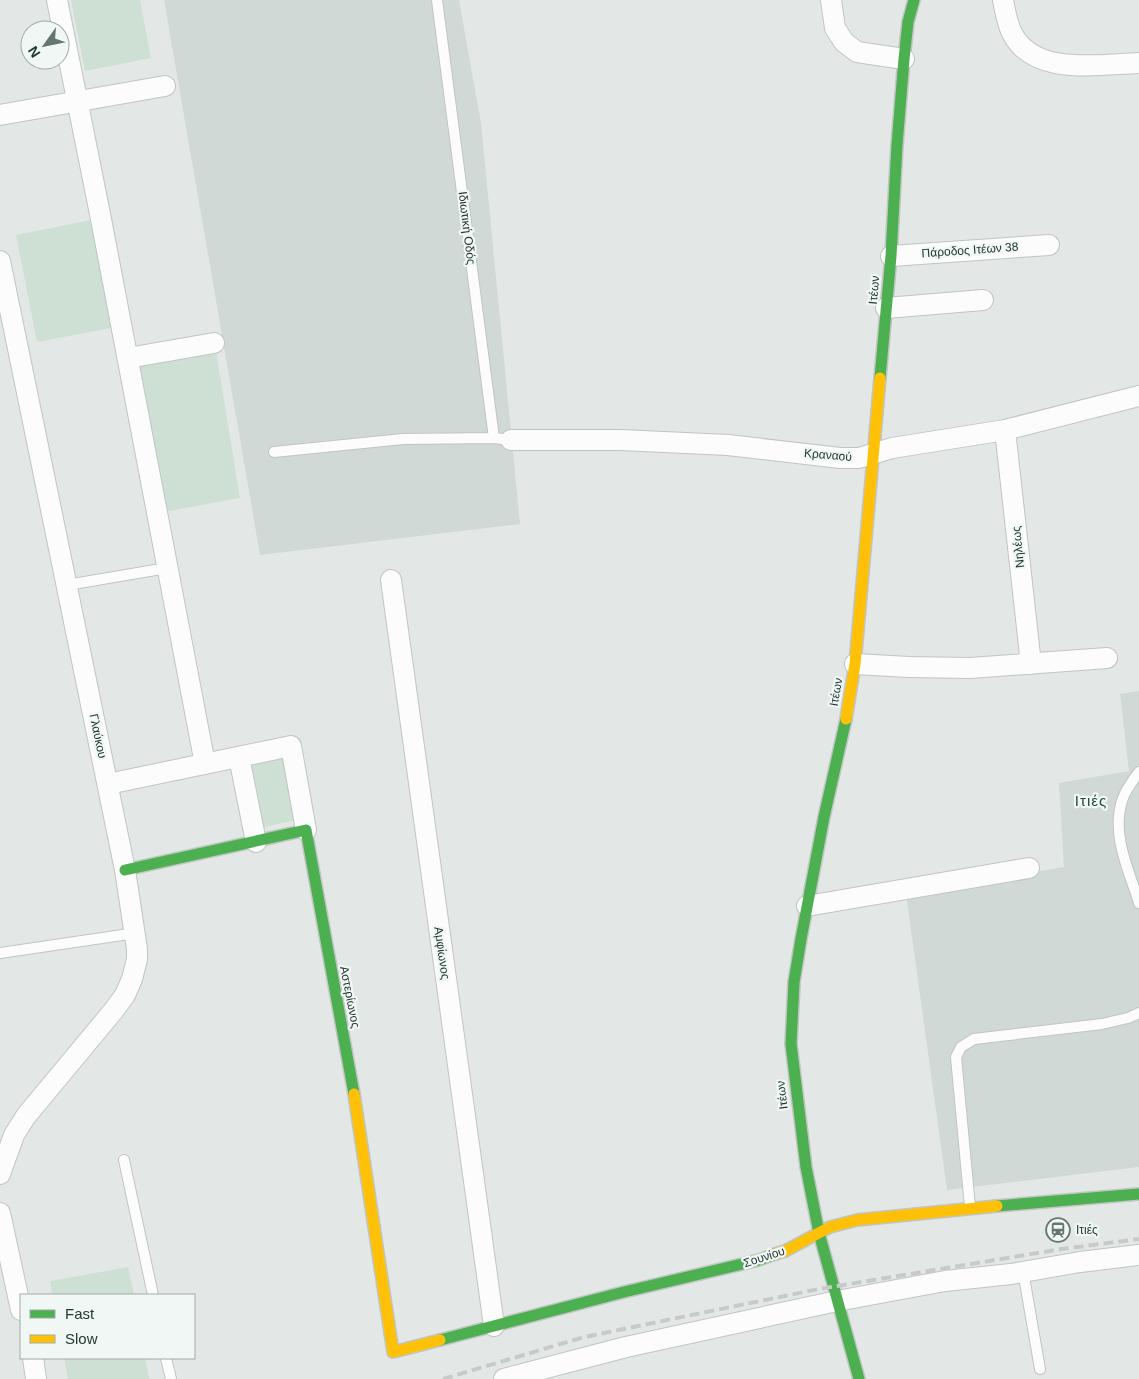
<svg xmlns="http://www.w3.org/2000/svg" width="1139" height="1379" viewBox="0 0 1139 1379" font-family="Helvetica,sans-serif">
	<rect width="100%" height="100%" fill="#e3e8e6"/>
	<path fill="#d1d9d6" d="M164 0H459L481 123 520 524 260 555Z
		M1139 691V1167L947 1190 906 894 1064 867 1059 783 1129 771 1120 694Z"/>
	<path fill="#cee0d4" d="M71 0H140L151 58 85 71Z
		M91 220 111 328 37 342 16 235Z
		M216 351 240 498 164 512 137 366Z
		M289 754 301 819 259 828 246 762Z
		M128 1267 134 1295H52L50 1281Z
		M64 1358H145L149 1379H68Z"/>
	<g fill="none" stroke-linecap="round" stroke-linejoin="round">
		<g stroke="#c0c5c3" stroke-width="12">
			<path id="lane" d="M437 0 494 438 511 440
				M274 452 403 439 494 438
				M67 585 167 568
				M1139 772C1133 780 1126 789 1123 798 1110 833 1129 870 1139 903
				M0 953 136 933
				M124 1160 153 1295
				M970 1207 956 1057 961 1047 974 1039 1102 1024 1128 1018 1139 1013
				M1023 1271 1040 1369
				M166 1358 171 1379"/>
		</g>
		<g stroke="#c0c5c3" stroke-width="22">
			<path id="street" d="M57 0 100 214 205 764
				M831 0 835 28 844 42 857 52 904 59
				M1003 0C1005 11 1007 23 1012 33 1034 77 1099 64 1139 63
				M0 115 165 86
				M891 256 1049 245
				M0 261 125 870 137 949V959L132 979 125 995 114 1010 26 1116 14 1135 0 1174
				M886 308 983 300
				M128 358 214 343
				M1005 430 1031 664
				M511 440H621L728 445 840 458H859L892 448 1005 430 1139 396
				M391 580 494 1326
				M855 664 909 667 970 668 1107 658
				M239 757 256 842
				M108 784 291 746 306 830
				M807 906 1029 868
				M0 1213 21 1310
				M33 1358 36 1379
				M504 1379 626 1347 837 1301 945 1281 1011 1274 1080 1262 1139 1255"/>
		</g>
		<g stroke="#c0c6c3" stroke-width="14">
			<path id="fast" d="M880 378 891 256 897 145 904 59 908 22 914 0
				M846 719 824 817 801 939 794 982 791 1044 806 1167 819 1233 859 1379
				M125 870 306 830 354 1094
				M997 1206 1139 1194
				M440 1340 624 1292 759 1260 775 1254"/>
		</g>
		<g stroke="#c0c6c3" stroke-width="14">
			<path id="slow" d="M846 719 855 664 880 378
				M354 1094 393 1352 440 1340
				M775 1254 785 1251 830 1227 857 1220 997 1206"/>
		</g>
		<use href="#lane" stroke="#fbfcfb" stroke-width="10"/>
		<use href="#street" stroke="#fbfcfb" stroke-width="20"/>
		<use href="#fast" stroke="#4caf50" stroke-width="11"/>
		<use href="#slow" stroke="#ffc107" stroke-width="11"/>
		<path stroke="#c7cac9" stroke-width="4" stroke-dasharray="10 5" stroke-linecap="butt" d="M443 1379 584 1337 819 1289 1062 1249 1139 1239"/>
	</g>
	<defs>
		<g id="station-ring" transform="scale(1.25)"><circle r="9.5" fill="#f1f7f4" stroke="#667672" stroke-width="1.5"/><path d="M-3-6H3Q5-6 5-4V2Q5 4 3 4L4.5 6H3L1.5 4h-3L-3 6H-4.5L-3 4Q-5 4-5 2V-4Q-5-6-3-6ZM-3.5-4v3h7v-3ZM-3.5 1v1.5H-2V1ZM2 1v1.5H3.5V1Z" fill="#667672"/></g>
	</defs>
	<g fill-rule="evenodd">
		<use href="#station-ring" x="1058" y="1230"/>
	</g>
	<g text-anchor="middle" stroke-width="4.5" stroke-linejoin="round" paint-order="stroke">
		<g font-size="12" fill="#233934" stroke="#f1f7f4">
			<text transform="translate(467 228) rotate(83)" y="4">Ιδιωτική Οδός</text>
			<text transform="translate(970 250) rotate(-4)" y="4">Πάροδος Ιτέων 38</text>
			<text transform="translate(874 290) rotate(-85)" y="4">Ιτέων</text>
			<text transform="translate(828 455) rotate(5)" y="4">Κραναού</text>
			<text transform="translate(1018 547) rotate(-96)" y="4">Νηλέως</text>
			<text transform="translate(836 692) rotate(-80)" y="4">Ιτέων</text>
			<text transform="translate(98 736) rotate(78)" y="4">Γλαύκου</text>
			<text transform="translate(442 953) rotate(82)" y="4">Αμφίωνος</text>
			<text transform="translate(350 997) rotate(79)" y="4">Αστερίωνος</text>
			<text transform="translate(782 1095) rotate(-97)" y="4">Ιτέων</text>
			<text transform="translate(764 1257) rotate(-18)" y="4">Σουνίου</text>
		</g>
		<g font-size="12" fill="#233934" stroke="#f1f7f4" text-anchor="start">
			<text x="1076" y="1234">Ιτιές</text>
		</g>
		<g font-size="15" letter-spacing="1" fill="#214942" stroke="#f1f7f4">
			<text x="1091" y="806">Ιτιές</text>
		</g>
	</g>
	<rect x="20" y="1294" width="175" height="65" fill="#f1f7f4" stroke="#9faba7"/>
	<rect x="30" y="1310" width="25" height="8" fill="#4caf50" stroke="#9faba7"/>
	<text x="65" y="1319" font-size="15" fill="#233934">Fast</text>
	<rect x="30" y="1335" width="25" height="8" fill="#ffc107" stroke="#9faba7"/>
	<text x="65" y="1344" font-size="15" fill="#233934">Slow</text>
	<g transform="translate(45 45) rotate(237)"><circle r="24" fill="#f1f7f4" stroke="#9faba7"/>
	<path d="M0-4L9 19L0 12L-9 19Z" fill="#667672"/>
	<text y="-8" font-size="14" font-weight="bold" text-anchor="middle" fill="#233934">N</text>
	</g>
</svg>
